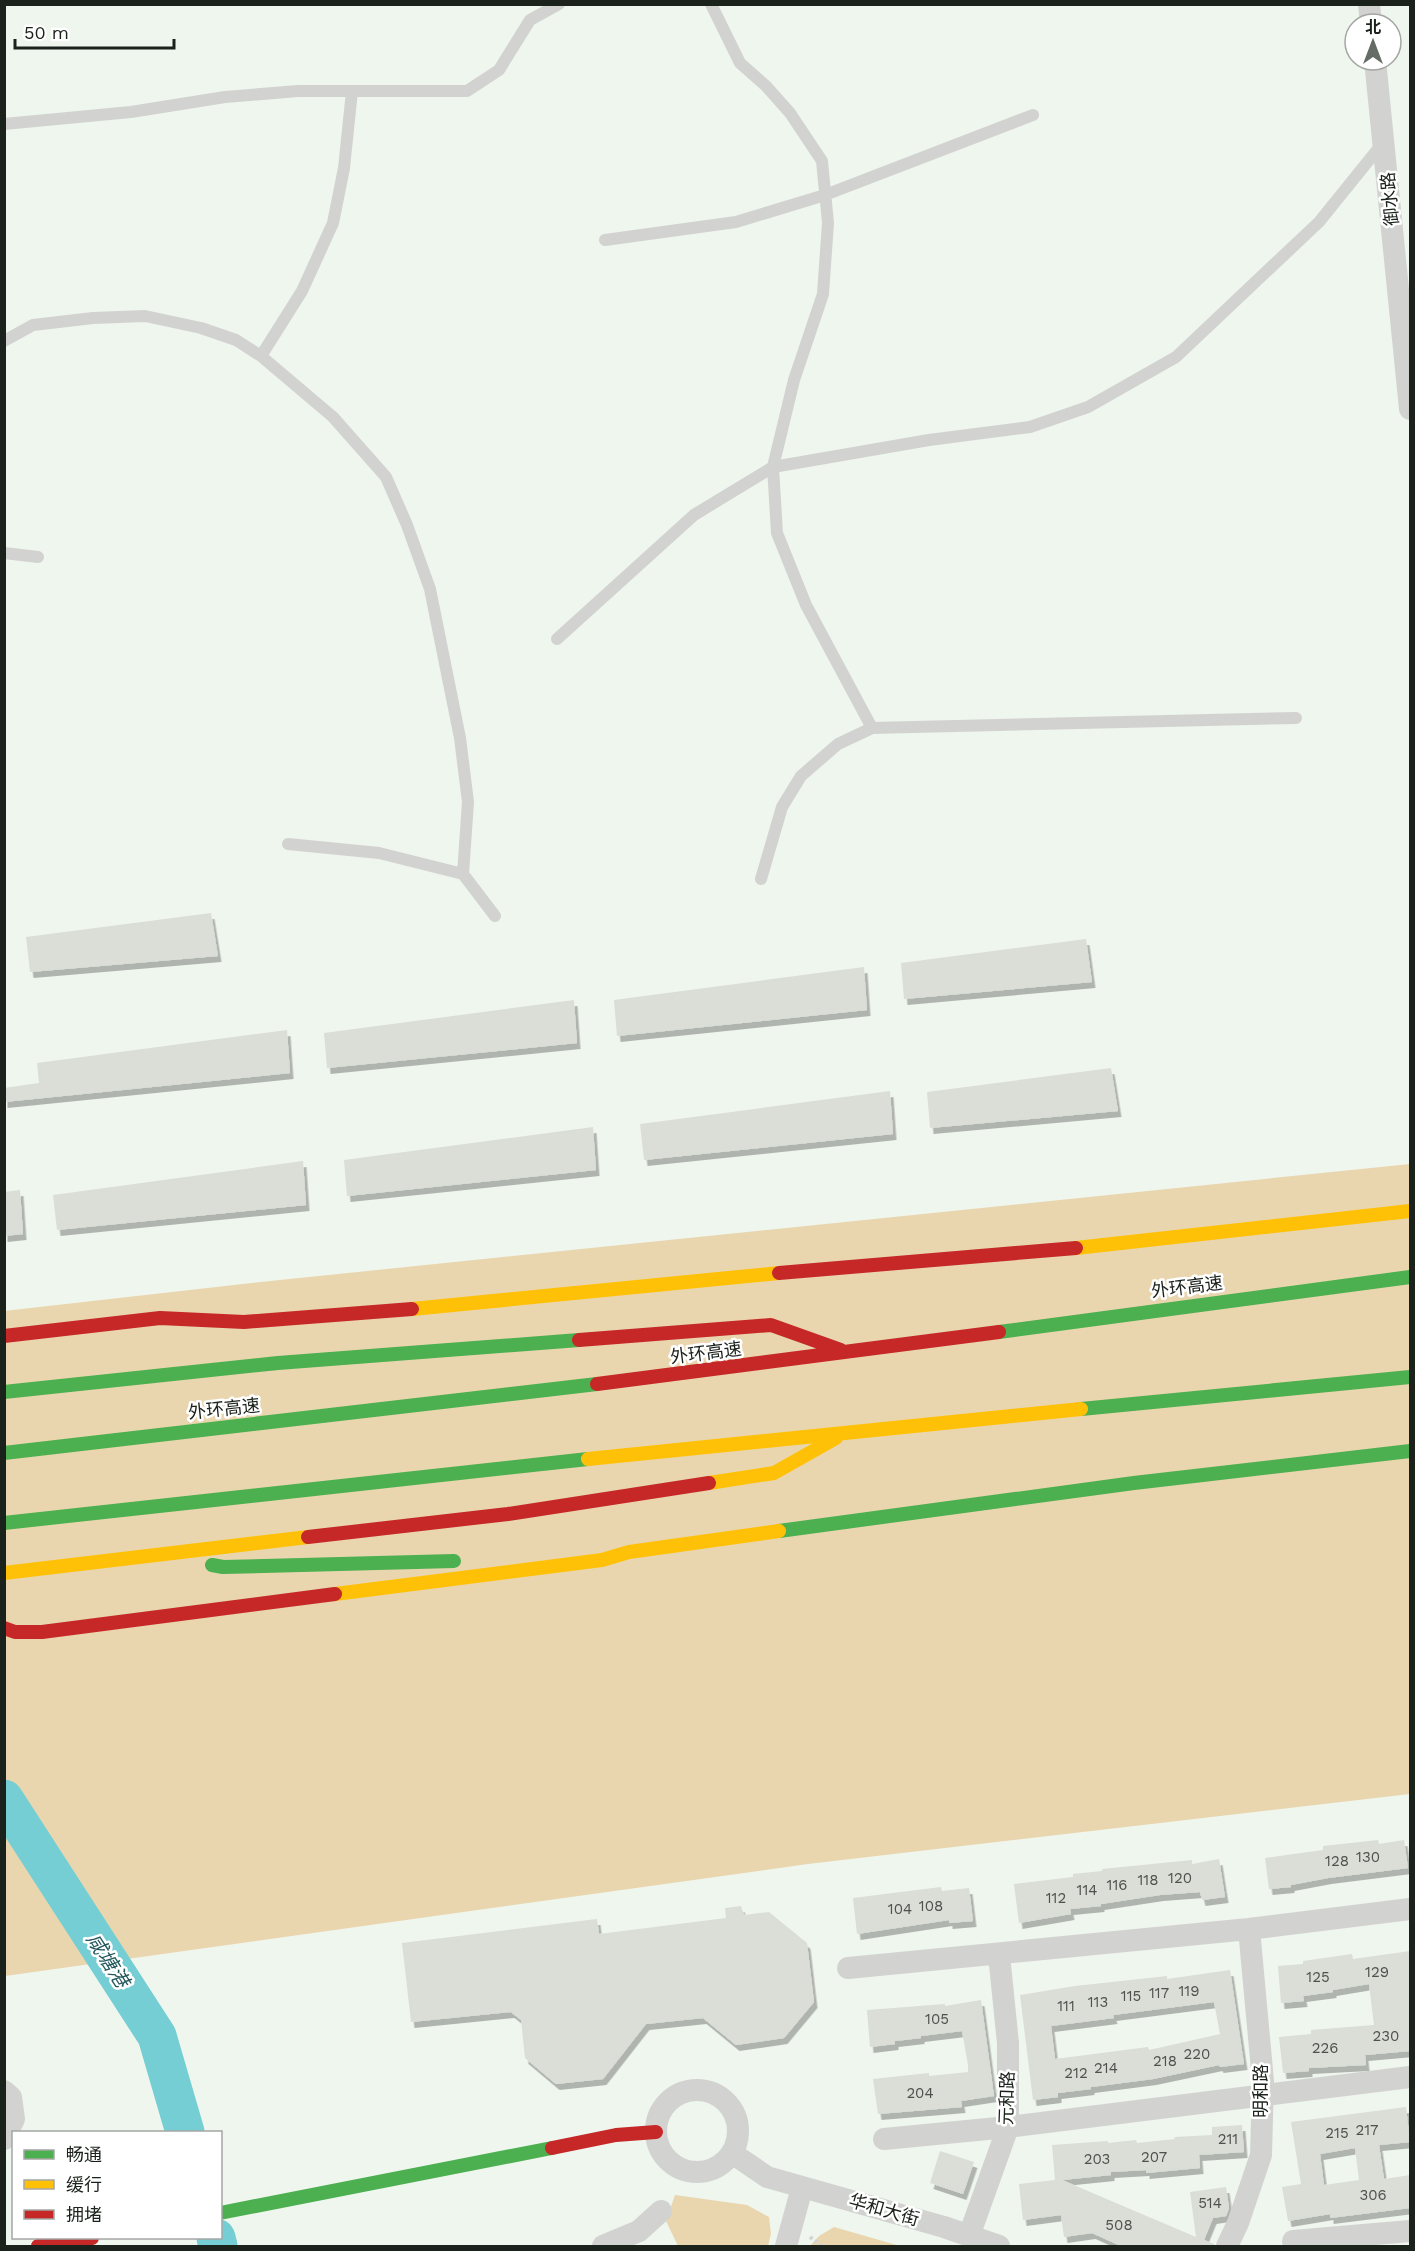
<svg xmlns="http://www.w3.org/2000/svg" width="1415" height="2251" viewBox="0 0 1415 2251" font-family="'Work Sans','Noto Sans SC',sans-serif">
	<defs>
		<filter id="shadow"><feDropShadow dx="3.5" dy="6" stdDeviation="0" flood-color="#0004"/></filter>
	</defs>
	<rect width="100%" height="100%" fill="#eff6ee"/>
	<path fill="#e9d6af" d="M1410 1164V1794L808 1864 5 1976 4 1311 270 1281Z
		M675 2195 747 2205 769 2217 771 2234 768 2246H678L666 2221Z
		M834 2227 900 2246H810L819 2236Z"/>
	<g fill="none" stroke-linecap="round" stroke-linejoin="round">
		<path stroke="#74ced4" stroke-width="39" d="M4 1799 157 2036 185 2132
			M216 2238 218 2246"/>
	</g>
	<path fill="#daded7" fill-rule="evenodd" filter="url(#shadow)" d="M211 913 218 956 30 972 26 937Z
		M1086 939 1092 982 904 999 901 963Z
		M864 967 867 1010 617 1036 614 1000Z
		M574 1000 577 1043 327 1068 324 1033Z
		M287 1030 290 1073 4 1102V1088L39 1083 37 1063Z
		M1111 1068 1118 1111 930 1128 927 1092Z
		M890 1091 893 1134 644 1160 640 1124Z
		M593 1127 596 1170 347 1196 344 1160Z
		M303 1161 306 1205 57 1230 53 1195Z
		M20 1190 23 1234 4 1236V1192Z
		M1378 1840 1379 1844 1404 1840 1408 1868 1328 1878 1291 1885V1887L1269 1889 1265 1858 1323 1850V1846Z
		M1219 1859 1225 1897 1202 1900 1200 1892 1160 1895 1101 1904V1906L1070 1909 1071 1914 1019 1923 1014 1884 1073 1877V1874L1102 1871V1869L1192 1860V1864Z
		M941 1887 942 1891 969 1888 973 1921 949 1923V1920L857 1934 853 1898Z
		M741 1906 744 1915 769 1912 807 1943 814 2002 784 2038 736 2045 703 2018 646 2024 603 2079 556 2084 525 2058 521 2020 511 2012 411 2022 402 1943 597 1919 599 1934 726 1918 725 1908Z
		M1410 1951V2051L1365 2055 1366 2065 1309 2068V2071L1283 2073 1279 2037 1311 2034V2030L1374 2025 1369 1984 1333 1990V1992L1303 1996 1304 2001 1281 2003 1278 1966 1303 1964V1961L1352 1954 1353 1959Z
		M1230 1970 1244 2064 1220 2067 1219 2065 1153 2079 1091 2087V2089L1058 2093V2097L1033 2100 1020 1995 1075 1986 1167 1976V1979ZM1214 2002 1220 2034 1149 2050 1148 2047 1055 2059 1051 2026 1114 2018 1113 2015Z
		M981 2000 994 2096 961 2101 962 2107 878 2114 873 2079 929 2073V2076L968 2072V2065L962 2031 921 2036V2038L895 2041V2044L870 2047 867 2010 945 2004V2006Z
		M1406 2107 1410 2142 1379 2145 1384 2179 1410 2175V2208L1330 2218V2214L1288 2221 1282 2187 1301 2184 1291 2122ZM1355 2148 1359 2180 1324 2185 1320 2154Z
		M1242 2125 1244 2152 1199 2155 1200 2168 1146 2173V2170L1111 2172V2175L1062 2180 1196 2237 1190 2192 1226 2187 1229 2208 1226 2216 1213 2218 1204 2240 1214 2244V2247H1123L1092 2233 1064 2237 1061 2215 1023 2220 1019 2184 1055 2180 1052 2145 1108 2141V2143L1136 2140 1137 2143 1175 2139 1174 2137 1212 2135V2127Z
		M940 2151 974 2162 963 2194 930 2183Z"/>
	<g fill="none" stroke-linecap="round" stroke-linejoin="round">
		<path stroke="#d2d4d2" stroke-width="4" stroke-dasharray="3 3" stroke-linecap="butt" d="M810 2237 822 2246"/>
		<path stroke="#d2d3d1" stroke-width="12" d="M711 4 740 63 766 86 790 113 822 161 828 223 823 294 794 380 773 467 777 533 806 605 872 728
			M4 124 131 112 225 97 298 91H467L499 70 530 20 559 4
			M605 240 736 222 825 195 1033 115
			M4 341 33 325 93 318 145 316 201 328 236 340 261 356 333 417 386 477 407 525 430 589 460 738 468 802 463 874
			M261 356 302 291 333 223 344 168 352 91
			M4 553 38 557
			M557 639 694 515 773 467 929 440 1030 427 1088 407 1176 357 1319 222 1382 144
			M288 844 379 853 463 874 495 916
			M761 879 782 807 801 776 838 744 872 728 1296 718"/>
		<path stroke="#d2d3d1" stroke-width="22" d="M1369 4 1371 24
			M1375 60 1410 409
			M848 1968 1249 1929 1410 1909
			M656 2131a41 41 0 1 1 82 0a41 41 0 1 1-82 0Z
			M4 2091 11 2097 14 2119 4 2139
			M884 2139 1008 2127 1410 2077
			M732 2153 767 2177 944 2227 999 2246
			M969 2236 1008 2127V2043L999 1955
			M1293 2241 1410 2231
			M603 2246 639 2231 661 2211
			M786 2246 802 2188
			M1227 2246 1238 2223 1261 2155 1263 2081 1249 1929"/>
		<path stroke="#4caf50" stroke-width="14" d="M999 1332 1410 1277
			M4 1392 278 1363 579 1340
			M1081 1409 1410 1377
			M4 1453 597 1384
			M4 1523 588 1459
			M779 1531 1134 1483 1410 1451
			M212 1565 223 1567 454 1561
			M220 2213 552 2148"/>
		<path stroke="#ffc107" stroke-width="14" d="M1076 1248 1410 1211
			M412 1309 779 1273
			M588 1459 1081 1409
			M709 1483 774 1473 836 1438
			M4 1573 308 1537
			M335 1594 602 1560 629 1552 779 1531"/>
		<path stroke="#c62828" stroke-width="14" d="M779 1273 1076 1248
			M4 1336 160 1318 244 1322 412 1309
			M579 1340 771 1325 841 1350
			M597 1384 999 1332
			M308 1537 508 1514 709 1483
			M4 1628 15 1632H42L335 1594
			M552 2148 616 2135 656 2132
			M38 2246 92 2238"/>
	</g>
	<g text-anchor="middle" stroke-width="5" stroke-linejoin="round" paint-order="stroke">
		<g font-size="15" fill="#4d524c">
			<text x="1368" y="1862">130</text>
			<text x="1337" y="1866">128</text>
			<text x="1180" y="1883">120</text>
			<text x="1148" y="1885">118</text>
			<text x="1117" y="1890">116</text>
			<text x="1087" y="1895">114</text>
			<text x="1056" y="1903">112</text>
			<text x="931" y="1911">108</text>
			<text x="900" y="1914">104</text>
			<text x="1377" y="1977">129</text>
			<text x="1318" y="1982">125</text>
			<text x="1189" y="1996">119</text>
			<text x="1159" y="1998">117</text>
			<text x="1131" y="2001">115</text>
			<text x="1098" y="2007">113</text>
			<text x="1066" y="2011">111</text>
			<text x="937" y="2024">105</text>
			<text x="1386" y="2041">230</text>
			<text x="1325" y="2053">226</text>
			<text x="1197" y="2059">220</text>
			<text x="1165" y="2066">218</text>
			<text x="1106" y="2073">214</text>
			<text x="1076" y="2078">212</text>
			<text x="920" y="2098">204</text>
			<text x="1367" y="2135">217</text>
			<text x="1337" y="2138">215</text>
			<text x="1228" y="2144">211</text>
			<text x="1154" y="2162">207</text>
			<text x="1097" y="2164">203</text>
			<text x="1373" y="2200">306</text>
			<text x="1210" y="2208">514</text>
			<text x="1119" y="2230">508</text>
		</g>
		<g font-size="18" fill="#1b211b" stroke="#fff">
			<text transform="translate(1390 199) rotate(-95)" y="6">御水路</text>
			<text transform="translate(1187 1287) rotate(-7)" y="6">外环高速</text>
			<text transform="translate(706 1353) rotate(-7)" y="6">外环高速</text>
			<text transform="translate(224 1409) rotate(-6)" y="6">外环高速</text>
			<text transform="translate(1261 2091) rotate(-90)" y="6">明和路</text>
			<text transform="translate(1007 2098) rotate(-88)" y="6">元和路</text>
			<text transform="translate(884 2210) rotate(16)" y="6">华和大街</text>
		</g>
		<g font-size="20" font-style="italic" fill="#24585d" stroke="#fff">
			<text transform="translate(108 1960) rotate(57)" y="7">咸塘港</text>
		</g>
	</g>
	<rect width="1415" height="2251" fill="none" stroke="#1b211b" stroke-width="12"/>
	<rect x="12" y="2131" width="210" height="108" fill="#ffffff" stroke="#a4a6a4" stroke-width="1.5"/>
	<rect x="24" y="2150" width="30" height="9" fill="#4caf50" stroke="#a4a6a4" stroke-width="1.5"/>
	<text x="66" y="2161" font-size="18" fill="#1b211b">畅通</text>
	<rect x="24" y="2180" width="30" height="9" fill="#ffc107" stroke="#a4a6a4" stroke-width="1.5"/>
	<text x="66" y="2191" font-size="18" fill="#1b211b">缓行</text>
	<rect x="24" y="2210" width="30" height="9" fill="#c62828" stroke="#a4a6a4" stroke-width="1.5"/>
	<text x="66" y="2221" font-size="18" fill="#1b211b">拥堵</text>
	<g transform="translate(1373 42)"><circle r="28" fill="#ffffff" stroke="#a4a6a4" stroke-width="1.5"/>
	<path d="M0-4.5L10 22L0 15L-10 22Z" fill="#656c65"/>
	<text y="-9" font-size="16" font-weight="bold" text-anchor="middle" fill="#1b211b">北</text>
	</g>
	<path d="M15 39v9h159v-9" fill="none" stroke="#1b211b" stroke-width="3"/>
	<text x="24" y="39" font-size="18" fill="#1b211b" stroke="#ffffff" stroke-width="4.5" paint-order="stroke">50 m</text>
</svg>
